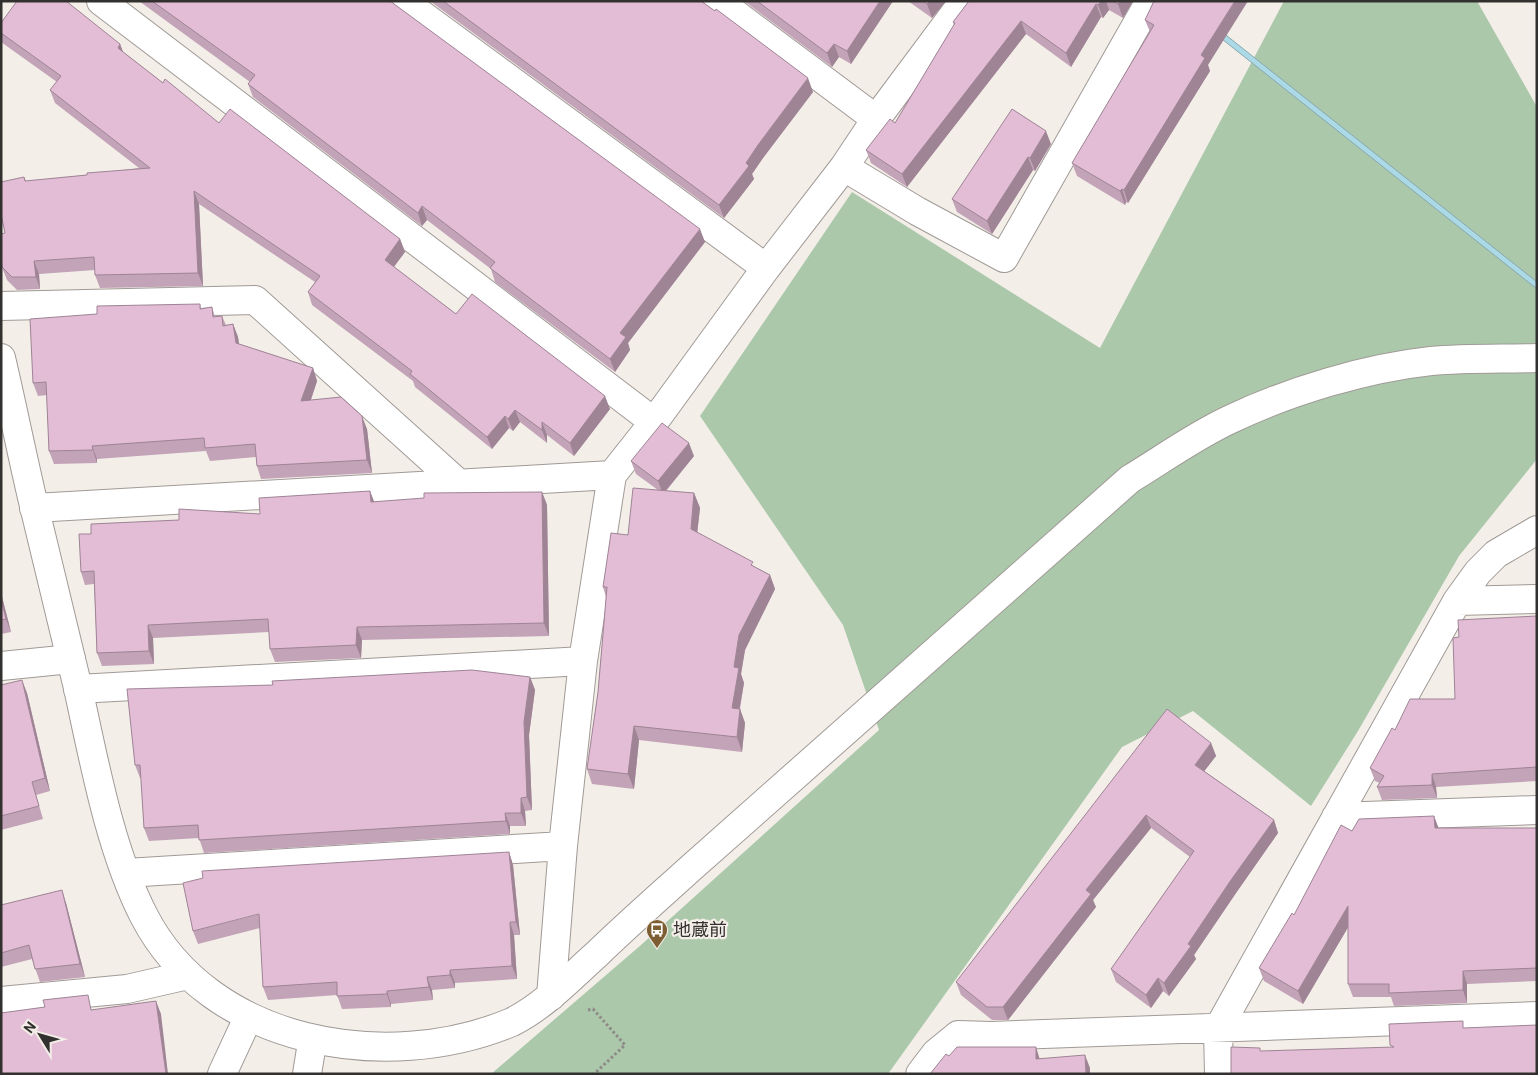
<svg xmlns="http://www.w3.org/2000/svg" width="1538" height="1075" viewBox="0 0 1538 1075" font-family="Roboto,'Noto Sans JP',sans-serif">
	<rect width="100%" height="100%" fill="#f4eee9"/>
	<path fill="#abc8ab" d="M1284 1H1477L1537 107V459L1459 556 1358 731 1311 806 1193 711 1122 747 888 1074H491L641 945 879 730 843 625 700 416 852 192 1100 348Z"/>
	<path fill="#abdae6" stroke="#87a7af" d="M1174 1H1183L1537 282V289Z"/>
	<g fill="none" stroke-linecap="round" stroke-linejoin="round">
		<g stroke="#a09a96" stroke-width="30">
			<path id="minor" d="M101 1 654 422
				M403 1 766 268
				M876 119 964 1
				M844 167 917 211 1004 258 1150 1
				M1 306 255 300 459 484
				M34 508 612 475
				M1457 601 1537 599
				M1 666 71 659
				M78 689 583 661
				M1336 817 1537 810
				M126 873 563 846
				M551 996 563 846 583 661 612 475 654 422 766 268 844 167 876 119 718 1
				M1 1001 127 989 188 975
				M222 1074 247 1020
				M307 1074 312 1043
				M920 1074 936 1053 958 1035 991 1036 1537 1016
				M1219 1074 1218 1029 1457 601 1478 572 1496 554 1537 530"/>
		</g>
		<g stroke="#a09a96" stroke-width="30">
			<path id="tertiary" d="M1 358C13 409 23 460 35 510 49 570 64 629 78 688 94 761 110 850 144 916 210 1044 386 1075 512 1022 544 1006 570 978 597 954 628 924 660 896 692 867 838 738 984 609 1130 479 1163 459 1196 435 1231 419 1290 391 1366 368 1431 361 1466 358 1502 359 1537 358"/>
		</g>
		<path stroke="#8e8a87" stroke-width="3" stroke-dasharray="2.5 2.5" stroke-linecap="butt" d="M588 1010 593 1009 625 1045 594 1074"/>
		<use href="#minor" stroke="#fff" stroke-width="28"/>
		<use href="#tertiary" stroke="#fff" stroke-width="28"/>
	</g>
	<path fill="#c2a3b7" d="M139 1H390L705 242 628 343 630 350 615 372 495 282 491 269 427 220 422 226 253 97 248 84 250 82Z
		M430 1H701L813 92 763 158 752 174 754 179 724 218Z
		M744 1H893L851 64 839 57 832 67Z
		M908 1H946L932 18Z
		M969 1H1133L1123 18 1109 10 1103 18 1101 17 1071 67 1026 34 907 187 871 163 866 150 895 123 954 25 953 22Z
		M1154 1 1208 65 1210 71 1128 203 1126 202 1125 205 1077 176 1072 163 1150 32 1145 20Z
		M1 23 120 44 123 52 163 83 219 123 400 239 405 252 394 267 456 314 610 409 574 456 547 435V443L520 422 513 431 509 428 492 449 415 387 413 381 312 305 308 292 315 282 199 204 203 286 100 288 95 275V270L39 274 40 289 17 290 7 280 2 267 5 233 24 177 26 181 87 175 139 168 55 103 50 90 57 82 1 42Z
		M1051 144 1035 171 1033 170 992 234 957 212 952 199Z
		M200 304 201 308 212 307 215 317 222 316 226 325 233 324 238 337 239 344 313 368 317 381 311 400 367 429 372 473 261 479 257 466 256 457 210 461 206 451 97 459V463L54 464 49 451 47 395 38 396 33 383 97 314Z
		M694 456 666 491 694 493 700 508 697 533 755 567 770 575 775 589 745 650 741 674 744 683 740 709 745 723 742 752 639 740 634 789 592 784 587 769 598 692 606 597 603 587 628 535 658 490 636 474 631 461Z
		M370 491 374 502 542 492 547 505 549 636 362 640 361 658 275 662 270 649 269 632 153 638 154 664 102 666 97 653 94 584 85 585 81 572 91 534 179 520 260 514Z
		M1 593 11 632 1 634Z
		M1537 616V781L1436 787 1437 798 1382 800 1377 787 1380 783 1375 781 1370 768 1395 730 1455 699 1459 637Z
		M530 677 535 690 529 735 532 810 525 811 526 826H510V834L204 853 199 838 149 841 144 828 141 778H140L135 765 273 685Z
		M1 685 27 693 50 791 36 795 43 819 1 830Z
		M1211 743 1216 756 1204 771 1274 820 1278 833 1236 893 1194 955 1196 959 1169 996 1163 991 1151 1008 1116 982 1111 969 1190 857 1151 828 1093 900 1096 907 1008 1020H992L961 995 956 982Z
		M1434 816 1438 828H1537V981L1467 984V1003L1394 1006 1391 997H1353L1348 984V927L1303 1004 1264 981 1259 968 1294 915 1352 831Z
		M509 852 513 865 520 935H514L517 979 455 983V988L432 990 433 1000 391 1004V1007L342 1009 337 995 268 1000 263 987 260 928 198 944 193 931Z
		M66 903 85 977 40 982 32 959 1 967V905Z"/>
	<path fill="#9e8495" d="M880 1H893L851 64 847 51Z
		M930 1H946L932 18 927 4Z
		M1101 1H1106L1109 10 1103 18 1098 5Z
		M1120 1H1133L1123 18 1118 4Z
		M1235 1H1248L1208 65 1210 71 1128 203 1124 190 1201 55Z
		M1096 4 1101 17 1071 67 1066 53Z
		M1021 21 1026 34 907 187 902 174Z
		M120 44 125 57 118 48Z
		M834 44 839 57 832 67 827 53Z
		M808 78 813 92 763 158 752 174 754 179 724 218 719 205 758 145Z
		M1046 131 1051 144 1035 171 1030 158Z
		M1028 157 1033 170 992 234 987 221Z
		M1122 189 1126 202 1125 205 1120 191Z
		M194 191 199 204 203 286 198 273Z
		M422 206 427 220 422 226 418 213Z
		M700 229 705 242 628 343 630 350 615 372 610 359 620 333Z
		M400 239 405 252 389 273 385 260Z
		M34 261 39 274 40 289 36 277Z
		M233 324 238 337 241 356 236 343Z
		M313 368 317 381 306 414 301 401Z
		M605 396 610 409 574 456 570 443Z
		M515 410 520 422 513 431 508 419Z
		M362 416 367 429 372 473 367 460Z
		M505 416 509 428 492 449 487 437Z
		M542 422 547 435V443L542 430Z
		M689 443 694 456 663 494 658 481Z
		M92 446 97 459V463L93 450Z
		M370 491 375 504 371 502Z
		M542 492 547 505 549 636 544 623Z
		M694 493 700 508 696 544 691 529Z
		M770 575 775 589 745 650 741 674 744 683 737 722 732 708 734 667 739 635Z
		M1 593 11 632 6 619 1 599Z
		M148 625 153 638 154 664 149 651Z
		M357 627 362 640 361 658 356 645Z
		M530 677 535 690 529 735 532 810 527 797 524 722Z
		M22 680 27 693 50 791 45 778Z
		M740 709 745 723 742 752 737 737Z
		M634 726 639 740 634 789 628 774Z
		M1211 743 1216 756 1199 778 1195 765Z
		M1432 774 1436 787 1437 798 1432 785Z
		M521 798 525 811 526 826 521 813Z
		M505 813 510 826V834L506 821Z
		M1146 815 1151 828 1093 900 1096 907 1008 1020 1003 1007 1086 890Z
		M1434 816 1439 829 1435 828Z
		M1274 820 1278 833 1236 893 1194 955 1196 959 1169 996 1164 983 1188 944 1231 880Z
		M509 852 513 865 520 935 516 922Z
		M62 890 66 903 85 977 80 964Z
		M1348 906 1353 919 1303 1004 1298 991Z
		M510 922 514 935 517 979 512 966Z
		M450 970 455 983V988L450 975Z
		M1463 971 1467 984V1003L1463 990Z
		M427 977 432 990 433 1000 429 987Z
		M1158 978 1163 991 1151 1008 1146 995Z
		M387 991 391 1004V1007L387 994Z
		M156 1001 161 1014 168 1074H166Z
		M1036 1047 1040 1060 1036 1059Z
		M1085 1055 1090 1068V1074H1086Z"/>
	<path fill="#e2bdd5" stroke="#9e8495" d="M17 1H66L120 44 118 48 163 83 165 79 219 123 230 109 400 239 385 260 456 314 472 294 605 396 570 443 542 422V430L515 410 508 419 505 416 487 437 410 374 412 371 308 292 320 276 194 191 198 273 95 275 94 257 34 261 36 277H12L2 267 1 256V234L5 233 1 214V182L24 177 25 181 87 175V173L150 168 50 90 61 76 1 33V23Z
		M152 1H390L700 229 620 333 626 337 610 359 490 268 495 262 422 206 418 213 248 84 255 75Z
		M443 1H701L715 11 716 9 808 78 758 145 746 163 749 166 719 205Z
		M757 1H880L847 51 834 44 827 53Z
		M923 1H930L927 4Z
		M969 1H1101L1098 5 1096 4 1066 53 1021 21 902 174 866 150 890 119 895 123 955 23 953 22Z
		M1112 1H1120L1118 4Z
		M1154 1H1235L1201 55 1205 58 1124 190 1122 189 1120 191 1072 163 1154 25 1145 20Z
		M1012 109 1046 131 1030 158 1028 157 987 221 952 199Z
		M200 304V309L212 307 213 317 222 316 223 326 233 324 236 343 313 368 301 401 341 397 362 416 367 460 257 466 255 444 205 448 204 438 92 446 93 450 49 451 46 382 33 383 30 319 97 314V306Z
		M662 423 689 443 658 481 631 461Z
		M633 488 694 493 691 529 753 562 751 565 770 575 739 635 734 667 739 668 732 708 740 709 737 737 634 726 628 774 587 769 598 692 607 587H603L611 533 628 535Z
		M370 491 371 502 424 498V493L542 492 544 623 357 627 356 645 270 649 268 619 148 625 149 651 97 653 94 571 81 572 79 534H91V524L179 520V509L260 514 259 498Z
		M1 599 6 619 1 620Z
		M1537 616V767L1432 774V785L1377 787 1384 776 1370 768 1392 728 1395 730 1410 699H1455L1453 638 1459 637 1458 620Z
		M472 670 530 677 524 722 527 797 521 798V813H505L506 821 199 840 198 825 144 828 140 765H135L127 689 273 685 272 681Z
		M22 680 45 778 32 782 39 806 1 816V685Z
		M1167 709 1211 743 1195 765 1274 820 1231 880 1188 944 1191 946 1164 983 1158 978 1146 995 1111 969 1194 851 1146 815 1086 890 1091 894 1003 1007H987L956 982Z
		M1434 816 1435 828H1537V968L1463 971V990L1389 993V984H1348V906L1298 991 1259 968 1292 913 1294 915 1341 825 1352 831 1359 819Z
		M509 852 516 922H510L512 966 450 970V975L427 977 429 987 387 991V994L337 996V982L263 987 259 914 193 931 183 883 203 878 202 871Z
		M62 890 80 964 35 969 29 945 1 953V905Z
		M88 995 91 1010 156 1001 166 1074H1V1013L45 1007 43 1000Z
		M1463 1021V1028L1537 1025V1074H1231V1047L1260 1048V1051L1394 1047 1390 1045 1389 1024Z
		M957 1047H1036V1059L1085 1055 1086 1074H930L946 1054 949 1056Z"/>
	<defs>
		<g id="bus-pin" transform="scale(1.125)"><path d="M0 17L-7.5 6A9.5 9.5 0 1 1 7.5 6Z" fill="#7c5e32" stroke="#f4eee9"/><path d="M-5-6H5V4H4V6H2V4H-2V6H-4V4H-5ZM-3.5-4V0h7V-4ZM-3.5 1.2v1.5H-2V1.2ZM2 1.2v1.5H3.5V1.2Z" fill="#fff"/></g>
	</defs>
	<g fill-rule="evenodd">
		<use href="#bus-pin" x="657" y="930"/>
	</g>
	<g text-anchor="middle" stroke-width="4.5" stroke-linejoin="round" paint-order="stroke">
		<g font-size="18" fill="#33312f" stroke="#f4eee9" text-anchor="start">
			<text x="673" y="936">地蔵前</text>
		</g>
	</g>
	<rect width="1538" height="1075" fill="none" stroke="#33312f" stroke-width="5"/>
	<g transform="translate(40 1035) rotate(307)" stroke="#f4eee9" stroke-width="4" paint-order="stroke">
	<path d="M0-4L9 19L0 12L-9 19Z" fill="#33312f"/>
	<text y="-8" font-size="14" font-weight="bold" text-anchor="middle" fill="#33312f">N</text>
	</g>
</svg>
